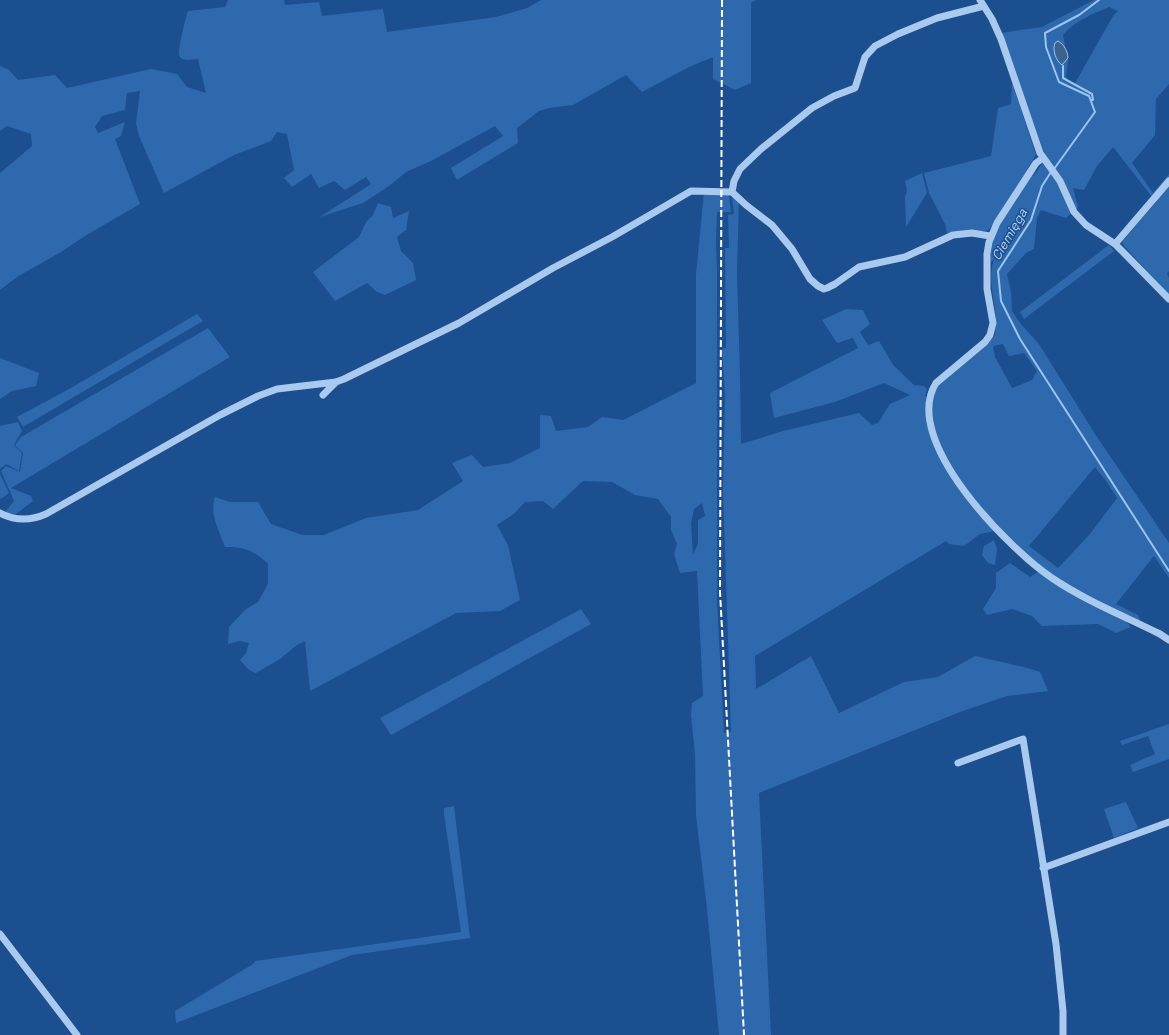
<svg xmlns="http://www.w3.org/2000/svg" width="1169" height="1035" viewBox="0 0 1169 1035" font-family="'Space Grotesk',sans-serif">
	<rect width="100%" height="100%" fill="#1b4f8f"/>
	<path fill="#2e69ad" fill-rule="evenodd" d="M228 0H284L285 5 319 2 322 16 383 9 387 32 496 17 527 8 541 0H756L751 3V83L735 90 713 79V57L689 67 642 92 626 75 573 105 549 108 539 111 517 128 518 143 457 180 451 168 503 136 495 126 431 161 406 172 389 186 363 203 320 217 371 184 366 177 345 190 334 181 319 188 311 174 292 187 284 178 294 170 287 134 277 132 271 141 234 155 164 193 139 136 136 123 140 91 127 93 125 110 102 116 95 127 98 133 125 122 121 136 115 139 140 204 85 236 61 252 17 277 0 290V173L32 146 31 134 7 126 0 131V66L9 70 18 80 55 75 67 88 151 69 177 74 187 87 206 93 198 59C192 59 184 62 180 57 176 54 186 17 188 11L225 7Z
		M1094 0H1169V84L1156 99 1155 135 1132 163 1153 193 1169 174V271L1167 274 1169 278V295L1125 247 1122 242 1156 202 1113 147 1097 166 1084 190 1073 188 1078 207 1066 218 1041 210 1037 218 1034 249 1026 253 1007 274 1011 292 1012 311 1020 323 1039 344 1095 434 1169 543V578L1154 556 1116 604 1138 615 1140 620 1139 622 1075 590 1042 568 1000 530 980 534 964 546 949 544 946 541 755 656 756 689 811 656 839 713 904 682 938 677 975 656 1024 667 1040 672 1048 691 1007 696 960 712 759 793 771 1035H719L707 909 696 815 695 755 691 715 692 703 703 696 697 571 680 573 674 554 677 544 671 530V517L658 499 635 495 612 482 583 481 553 509 543 501 525 502 514 514 497 525 508 545 520 600 500 611 456 613 310 691 305 641 297 645 280 659 256 673 249 670 240 660 246 653 249 643 240 641 228 644 229 627 246 609 258 602 268 584V564C253 550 245 547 225 547 219 530 209 514 215 497L230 502H258L271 524 302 535H324L366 518 418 510 463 481 452 463 472 455 483 467 510 463 540 448V415L551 416 556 431 588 427 602 417 623 420 696 383V275L704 192H732L739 199 737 273 740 376 741 444 783 431 859 413 872 425 878 423 890 404 910 395 884 383 835 402 774 418 770 393 858 348 853 338 837 343 822 320 846 309 863 310 870 324 860 332 868 345 879 341 893 365 914 385 924 386 927 389 925 396 932 397 935 387 946 375 995 336C995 332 996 327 996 323 996 300 986 280 995 257L992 262 990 261 993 235 1038 164 1033 177 1046 158 1001 33 1042 27ZM1109 7 1118 11 1113 16 1074 85 1067 80 1066 75 1068 61 1063 35C1074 21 1093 14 1109 7ZM729 195 732 196 734 214 728 215 729 248H725L726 348 722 349 725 395 723 490 731 732 724 733 717 602V270L716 242 717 212H731ZM1003 344 1009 356 1024 353 1037 371 1032 380 1012 388 995 357 993 346ZM1095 467 1106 481 1117 498 1090 534 1058 568 1029 546ZM702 503 705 516 698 520V544L693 554 691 523 694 509Z
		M1012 82 1036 155 990 229 986 231H954L947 234 945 224 929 193 924 173 991 156 998 108 1011 104Z
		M922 173 927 193 906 227 905 197 907 190 905 181Z
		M378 203 391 207 393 218 409 211 406 230 397 237 401 251 413 263 416 280 385 295 377 292 367 283 335 301 313 272 359 237 366 222 373 215Z
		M1109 245 1114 251 1024 319 1020 312Z
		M197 314 203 321 23 427 17 417 69 389Z
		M208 328 230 357 11 488 31 496 33 501 12 517 5 512 14 501 1 471 6 466 20 472 23 453 15 445 21 437Z
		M0 358 39 373 36 386 12 391 0 399Z
		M18 422 22 431 14 445 22 453 19 471 6 464 0 469V426Z
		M0 474 9 493 1 499 0 498Z
		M994 540 997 549 995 565 988 563 982 555 984 546Z
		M1010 563 1030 577 1039 571 1125 620 1131 627 1116 633 1098 624 1042 626 1032 616 1012 609 987 615 983 609 996 588V573Z
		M581 609 591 624 391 735 380 718Z
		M1169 724V759L1133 772 1130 765 1155 754 1148 736 1122 745 1120 741Z
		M1126 802 1138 828 1114 838 1104 809Z
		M454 806 470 938 352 955 176 1023 175 1011 253 964 255 961 461 932 444 814V808Z"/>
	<path fill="#3c6290" stroke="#9cc4f0" d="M1058 41C1064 44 1068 52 1068 58L1062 65C1056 61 1052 50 1055 43Z"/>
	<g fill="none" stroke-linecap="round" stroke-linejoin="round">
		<path stroke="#9cc4f0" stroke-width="2" d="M1063 66V78L1092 94 1093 100H1091
			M1054 169 1095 112 1089 96 1059 82 1046 47 1045 33 1079 15 1099 0
			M1051 172 1042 186 1031 220 998 271 1001 301 1020 339 1169 571"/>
		<path stroke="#a9c9ee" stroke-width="7" d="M980 0 992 19 1001 39 1040 153 1060 181 1074 212 1086 225 1115 244 1125 254 1169 299
			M984 6 937 18 898 34 875 46 865 57 855 88 834 96 812 108 761 149 740 169 734 181 732 192 746 205 772 225 792 249 810 279 818 286 824 289 827 288 835 284 859 267 905 257 953 235 972 233 990 236
			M1043 158 1036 163 997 223 989 242 987 254V289L993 323 990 335 985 342 936 383C900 440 1009 549 1052 578 1086 601 1124 616 1160 634L1169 640
			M1115 244 1169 181
			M323 395 336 382
			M0 513C15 521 30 521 46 514L220 415 258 396 277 389 336 382 344 379 459 323 553 268 612 237 691 191 732 192
			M958 763 1023 739 1056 944 1063 1011V1035
			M1043 868 1169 822
			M0 934 77 1035"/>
		<path stroke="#fff" stroke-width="2" stroke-dasharray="7 3" stroke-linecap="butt" d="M722 0 720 592 744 1035"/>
	</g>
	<g text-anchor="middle" stroke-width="3" stroke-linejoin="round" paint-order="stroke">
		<g font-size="13" font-style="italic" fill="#b5d3f5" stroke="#1b4f8f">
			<text transform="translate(1009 234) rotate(-60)" y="5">Ciemięga</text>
		</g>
	</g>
</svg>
